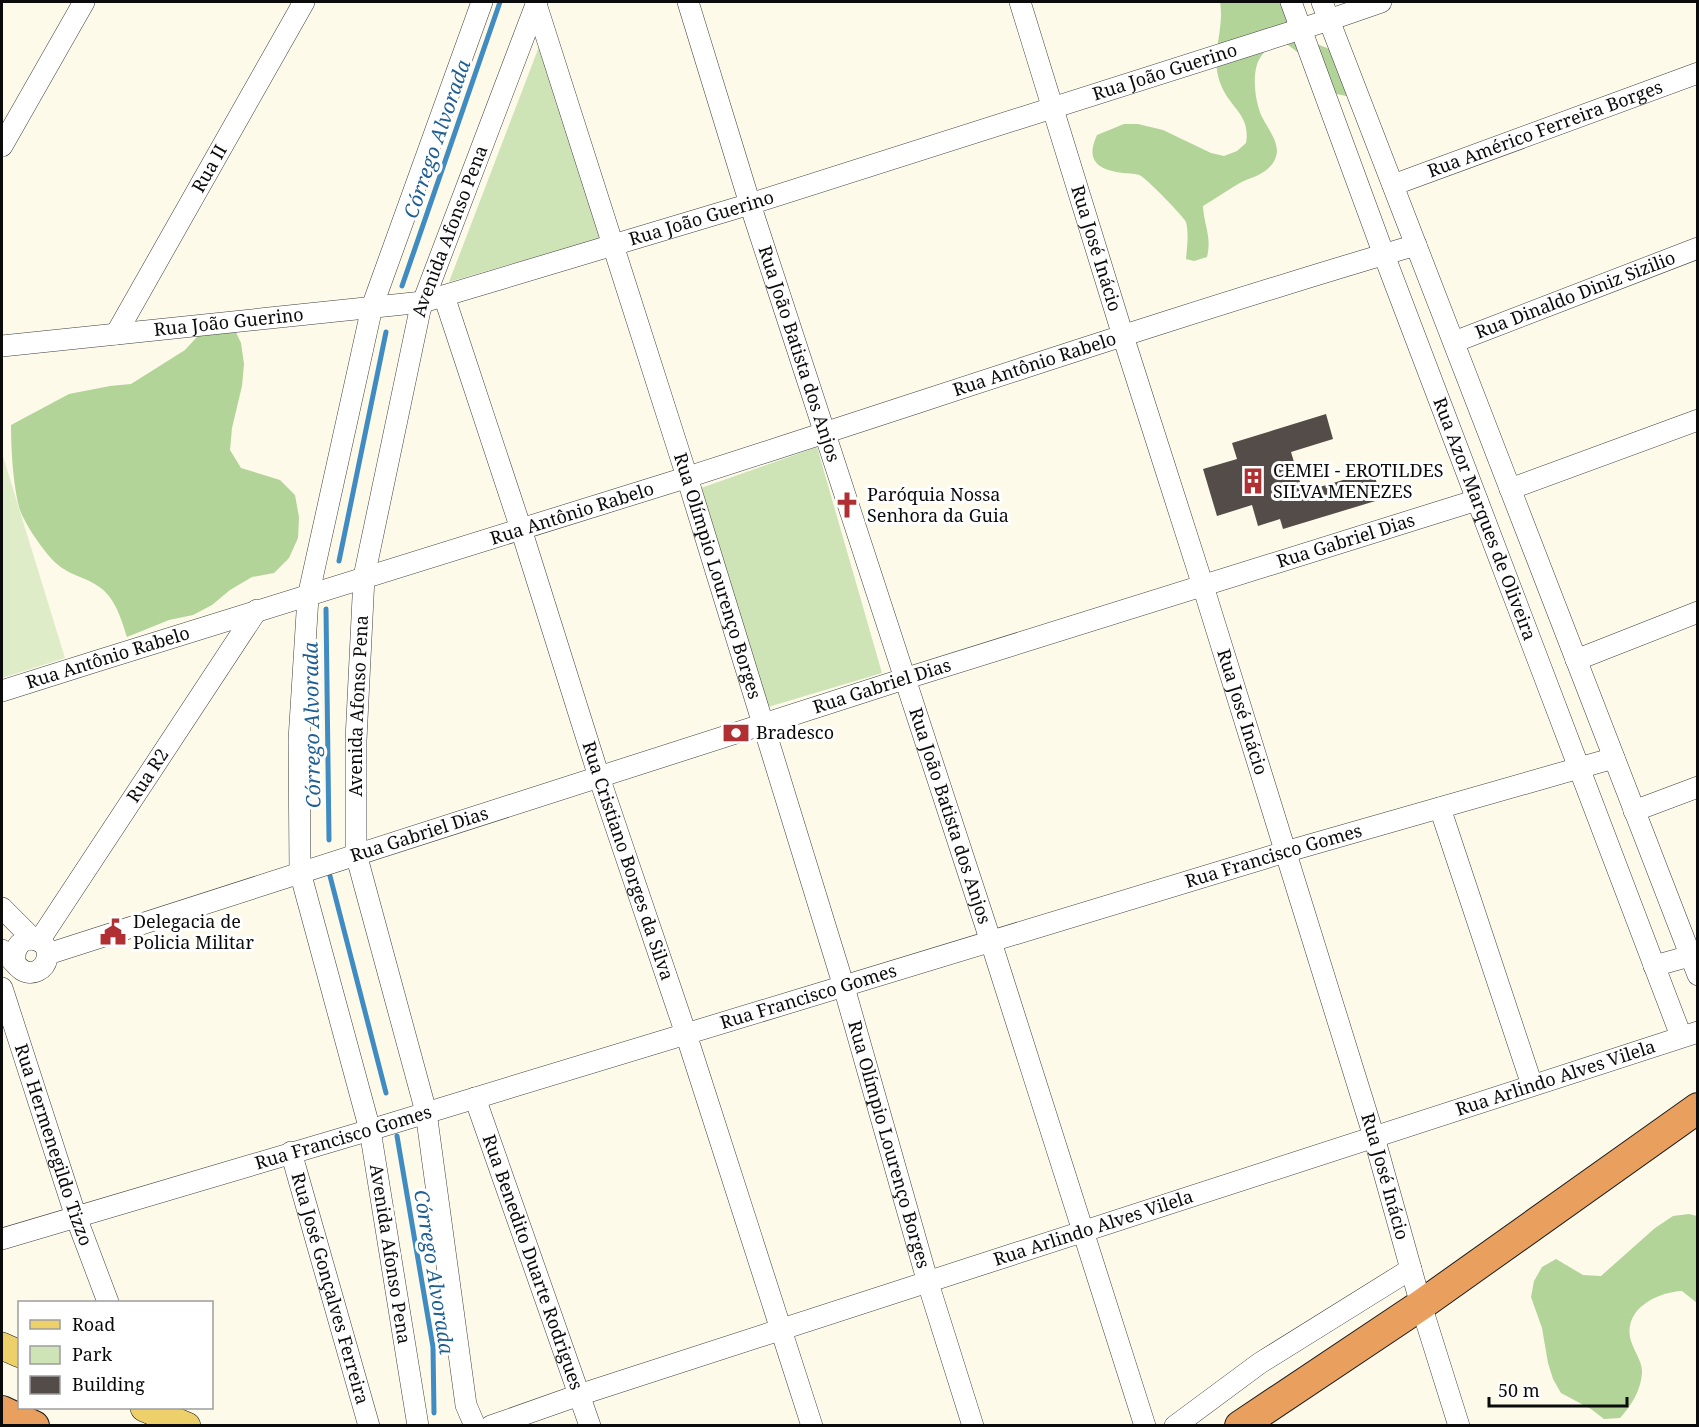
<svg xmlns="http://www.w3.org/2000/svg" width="1699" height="1427" viewBox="0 0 1699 1427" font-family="'Noto Serif',serif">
	<rect width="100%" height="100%" fill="#fdfaea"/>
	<path fill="#cee4b7" d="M540 44 601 238 449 282Z
		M817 447 882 673 768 707 701 488Z"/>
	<path fill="#b2d498" d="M1220 2H1285L1314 43 1327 48 1350 63 1357 85 1346 96 1332 93 1300 54 1288 45 1276 42C1269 47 1264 51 1260 58 1251 72 1255 102 1262 117 1269 131 1284 147 1273 163 1264 176 1251 177 1238 184 1226 191 1215 199 1203 206 1204 226 1212 236 1207 257L1194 261 1186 259C1187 247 1189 234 1186 222 1184 217 1148 180 1141 176 1137 173 1129 174 1123 173 1098 170 1085 161 1097 135L1124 124H1138L1163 130 1211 153 1224 156 1237 151 1246 143C1251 115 1230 108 1221 85 1209 57 1225 30 1220 2Z
		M216 316 233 326 241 343 244 364 242 386 232 428 230 450 241 468 280 480 295 495 299 517 298 538 289 558 274 573 252 577 230 590 212 605 193 615 169 620 127 637C121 618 115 597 98 586 85 577 69 575 57 564 45 554 23 522 19 507 13 483 11 450 11 425L69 394 110 386 131 384 185 350Z
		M1689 1214 1697 1216V1303L1682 1291C1658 1292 1625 1308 1630 1337 1632 1349 1643 1361 1642 1373 1641 1390 1631 1406 1620 1418L1604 1419 1591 1409 1561 1393 1553 1379 1548 1363 1542 1328 1531 1297 1534 1281 1542 1267 1556 1259 1583 1275 1601 1276 1655 1228 1673 1216Z"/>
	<path fill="#dfecc8" d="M2 453 65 658 2 678Z"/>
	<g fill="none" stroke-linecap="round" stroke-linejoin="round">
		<path stroke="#408cc2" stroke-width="5" d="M402 286 500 2
			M339 561 386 332
			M326 609 329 840
			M330 876 386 1093
			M397 1136 433 1347 434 1413"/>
	</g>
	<path fill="#534c48" d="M1326 414 1333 439 1291 452 1303 492 1373 471 1382 499 1283 529 1280 519 1258 526 1252 505 1217 516 1203 469 1237 459 1232 443Z"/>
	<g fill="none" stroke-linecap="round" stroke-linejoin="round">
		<g stroke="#3e3e3e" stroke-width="22">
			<g id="minor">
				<path id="s1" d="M688 2 750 204 991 942 1145 1426"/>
				<path id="s2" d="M1020 2 1123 336 1203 586 1374 1137 1421 1305 1459 1426"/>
				<path id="s3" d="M1291 2 1384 255 1681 1036"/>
				<path d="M1322 2 1698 975"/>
				<path id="s4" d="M536 4 687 477 844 987 928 1283 973 1426"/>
				<path d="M2 146 84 2"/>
				<path id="s5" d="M1393 185 1698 73"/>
				<path id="s6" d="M444 296 521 529 599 777 686 1034 812 1426"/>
				<path id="s7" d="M116 334 304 2"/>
				<path id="s8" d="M1454 342 1698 248"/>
				<path id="s9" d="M2 346 423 302 750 204 1329 20 1381 2"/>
				<path d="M1510 489 1698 420"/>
				<path d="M1576 660 1698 612"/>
				<path id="s10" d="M2 691C229 619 457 551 685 478 929 400 1171 317 1416 245"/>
				<path d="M1440 808 1532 1085"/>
				<path d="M1634 811 1698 787"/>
				<path d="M2 908 33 939"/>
				<path id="s11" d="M39 941 257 610"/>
				<path d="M2 950C9 956 15 965 22 970 32 976 45 970 47 958 52 935 12 930 15 961"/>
				<path id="s12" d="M48 954 904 679 1477 500"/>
				<path d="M1654 966 1690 956 1698 951"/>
				<path id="s13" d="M2 988 76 1217 108 1302"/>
				<path id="s14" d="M475 1098 590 1426"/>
				<path id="s15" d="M291 1152 369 1426"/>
				<path id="s16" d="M2 1239 370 1130 1285 852 1614 758"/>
				<path d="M418 1426 370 1130 300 872 299 740 308 597 372 307 482 2"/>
				<path id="s17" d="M475 1426 466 1405 426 1112 356 854V740L364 577 420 310 537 2"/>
				<path id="s18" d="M491 1426 579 1395 1698 1032"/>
				<path d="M1175 1426 1260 1363 1411 1269"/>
			</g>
		</g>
		<g stroke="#1c1c1c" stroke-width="28">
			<path id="major" d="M2 1346 20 1354
				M144 1408 187 1426"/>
		</g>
		<g stroke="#1c1c1c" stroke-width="32">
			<path id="highway" d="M2 1411 34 1426
				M1240 1426 1421 1305 1698 1108"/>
		</g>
		<use href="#minor" stroke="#fff" stroke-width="21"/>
		<use href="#major" stroke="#eed06a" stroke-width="27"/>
		<use href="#highway" stroke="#e99f5d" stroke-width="30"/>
	</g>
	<defs>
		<g id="building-bare" transform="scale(2.07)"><path d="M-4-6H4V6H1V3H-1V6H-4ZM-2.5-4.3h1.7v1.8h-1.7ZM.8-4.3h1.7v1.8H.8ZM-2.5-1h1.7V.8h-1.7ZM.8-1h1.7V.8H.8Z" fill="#af2f32" stroke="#fff" stroke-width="2.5" paint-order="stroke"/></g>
		<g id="church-bare" transform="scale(2.07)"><path d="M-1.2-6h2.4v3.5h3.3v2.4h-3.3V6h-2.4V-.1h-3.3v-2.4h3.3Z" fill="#af2f32" stroke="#fff" stroke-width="2.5" paint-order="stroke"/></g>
		<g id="bank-bare" transform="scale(2.07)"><path d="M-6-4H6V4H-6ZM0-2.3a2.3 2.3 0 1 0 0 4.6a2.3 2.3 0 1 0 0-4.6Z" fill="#af2f32" stroke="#fff" stroke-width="2.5" paint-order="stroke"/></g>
		<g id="civic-bare" transform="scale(2.07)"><path d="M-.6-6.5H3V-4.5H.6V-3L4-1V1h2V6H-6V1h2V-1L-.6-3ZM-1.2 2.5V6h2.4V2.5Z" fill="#af2f32" stroke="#fff" stroke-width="2.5" paint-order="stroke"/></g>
	</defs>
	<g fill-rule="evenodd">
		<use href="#building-bare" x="1253" y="481"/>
		<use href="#church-bare" x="847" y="505"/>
		<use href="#bank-bare" x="736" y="733"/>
		<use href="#civic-bare" x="113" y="932"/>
	</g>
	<g text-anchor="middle" stroke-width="6" stroke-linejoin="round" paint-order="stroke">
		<g font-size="18" fill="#0b0b0b" stroke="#fff">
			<text dy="6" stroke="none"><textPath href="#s9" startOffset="1200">Rua João Guerino</textPath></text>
			<text dy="6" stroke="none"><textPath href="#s5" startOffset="162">Rua Américo Ferreira Borges</textPath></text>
			<text dy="6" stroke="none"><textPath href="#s7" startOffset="190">Rua II</textPath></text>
			<text dy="6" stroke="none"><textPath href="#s9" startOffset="714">Rua João Guerino</textPath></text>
			<text dy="6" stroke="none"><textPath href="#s17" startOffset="1220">Avenida Afonso Pena</textPath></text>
			<text dy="6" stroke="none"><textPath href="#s2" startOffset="258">Rua José Inácio</textPath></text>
			<text dy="6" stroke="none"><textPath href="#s8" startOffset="130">Rua Dinaldo Diniz Sizilio</textPath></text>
			<text dy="6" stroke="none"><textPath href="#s9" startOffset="228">Rua João Guerino</textPath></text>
			<text dy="6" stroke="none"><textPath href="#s1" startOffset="369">Rua João Batista dos Anjos</textPath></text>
			<text dy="6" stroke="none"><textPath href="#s10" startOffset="1083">Rua Antônio Rabelo</textPath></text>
			<text dy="6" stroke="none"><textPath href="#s10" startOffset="597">Rua Antônio Rabelo</textPath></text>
			<text dy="6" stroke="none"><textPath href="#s3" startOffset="552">Rua Azor Marques de Oliveira</textPath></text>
			<text dy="6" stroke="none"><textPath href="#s12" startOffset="1362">Rua Gabriel Dias</textPath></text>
			<text dy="6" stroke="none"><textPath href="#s4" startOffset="600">Rua Olímpio Lourenço Borges</textPath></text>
			<text dy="6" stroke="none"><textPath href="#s10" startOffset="111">Rua Antônio Rabelo</textPath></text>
			<text dy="6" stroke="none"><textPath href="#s12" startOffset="876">Rua Gabriel Dias</textPath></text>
			<text dy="6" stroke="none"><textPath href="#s17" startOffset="734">Avenida Afonso Pena</textPath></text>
			<text dy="6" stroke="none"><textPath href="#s2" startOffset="744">Rua José Inácio</textPath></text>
			<text dy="6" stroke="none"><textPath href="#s11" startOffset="198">Rua R2</textPath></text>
			<text dy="6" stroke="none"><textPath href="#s1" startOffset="855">Rua João Batista dos Anjos</textPath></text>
			<text dy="6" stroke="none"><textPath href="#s12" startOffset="390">Rua Gabriel Dias</textPath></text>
			<text dy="6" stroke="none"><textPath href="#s16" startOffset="1328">Rua Francisco Gomes</textPath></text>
			<text dy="6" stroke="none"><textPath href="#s6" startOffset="594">Rua Cristiano Borges da Silva</textPath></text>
			<text dy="6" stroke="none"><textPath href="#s16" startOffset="842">Rua Francisco Gomes</textPath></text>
			<text dy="6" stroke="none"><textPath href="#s18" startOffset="1120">Rua Arlindo Alves Vilela</textPath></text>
			<text dy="6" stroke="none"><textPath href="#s16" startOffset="356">Rua Francisco Gomes</textPath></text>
			<text dy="6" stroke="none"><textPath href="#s4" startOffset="1194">Rua Olímpio Lourenço Borges</textPath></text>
			<text dy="6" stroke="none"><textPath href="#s13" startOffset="165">Rua Hermenegildo Tizzo</textPath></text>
			<text dy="6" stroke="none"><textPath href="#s2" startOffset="1230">Rua José Inácio</textPath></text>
			<text dy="6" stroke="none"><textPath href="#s18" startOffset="634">Rua Arlindo Alves Vilela</textPath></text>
			<text transform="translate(390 1254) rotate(81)" y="6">Avenida Afonso Pena</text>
			<text dy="6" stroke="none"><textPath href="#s14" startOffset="174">Rua Benedito Duarte Rodrigues</textPath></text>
			<text dy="6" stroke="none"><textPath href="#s15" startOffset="142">Rua José Gonçalves Ferreira</textPath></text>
		</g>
		<g font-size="18" fill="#0b0b0b" stroke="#fff" text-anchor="start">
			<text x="1273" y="477">CEMEI - EROTILDES<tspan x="1273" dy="21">SILVA MENEZES</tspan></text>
			<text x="867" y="501">Paróquia Nossa<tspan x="867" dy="21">Senhora da Guia</tspan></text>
			<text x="756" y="739">Bradesco</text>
			<text x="133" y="928">Delegacia de<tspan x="133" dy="21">Policia Militar</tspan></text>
		</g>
		<g font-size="20" font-style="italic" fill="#1f5e92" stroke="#fff">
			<text transform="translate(437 139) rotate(-71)" y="7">Córrego Alvorada</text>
			<text transform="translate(312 725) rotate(-91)" y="7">Córrego Alvorada</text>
			<text transform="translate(434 1272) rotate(81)" y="7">Córrego Alvorada</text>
		</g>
	</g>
	<rect width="1699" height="1427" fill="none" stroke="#0b0b0b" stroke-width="6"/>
	<rect x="18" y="1301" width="195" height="108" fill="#ffffff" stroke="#9d9d9d" stroke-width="1.5"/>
	<rect x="30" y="1320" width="30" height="9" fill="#eed06a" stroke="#9d9d9d" stroke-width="1.5"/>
	<text x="72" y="1331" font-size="18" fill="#0b0b0b">Road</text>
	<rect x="30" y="1346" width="30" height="18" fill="#cee4b7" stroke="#9d9d9d" stroke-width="1.5"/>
	<text x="72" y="1361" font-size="18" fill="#0b0b0b">Park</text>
	<rect x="30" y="1376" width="30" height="18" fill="#534c48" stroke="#9d9d9d" stroke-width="1.5"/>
	<text x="72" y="1391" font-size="18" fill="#0b0b0b">Building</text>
	<path d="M1489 1397v9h138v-9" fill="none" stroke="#0b0b0b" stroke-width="3"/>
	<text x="1498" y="1397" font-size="18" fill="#0b0b0b" stroke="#ffffff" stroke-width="4.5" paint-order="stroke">50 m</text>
</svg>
